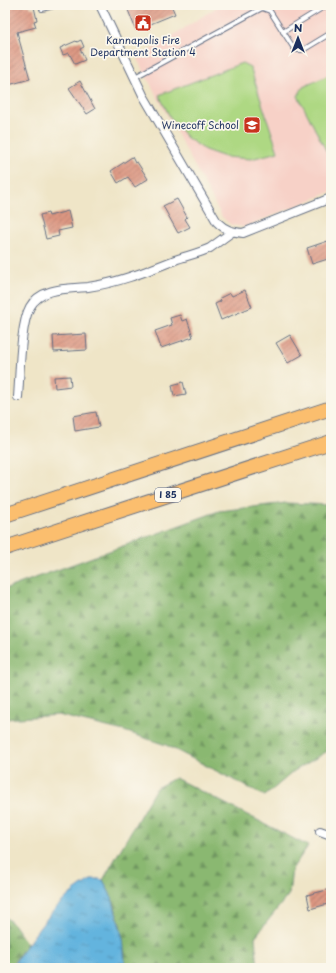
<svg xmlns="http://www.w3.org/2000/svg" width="336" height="973" viewBox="0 0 336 973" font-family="'Playpen Sans',sans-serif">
	<defs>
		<pattern id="forest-firs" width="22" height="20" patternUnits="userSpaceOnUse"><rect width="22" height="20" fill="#8ab871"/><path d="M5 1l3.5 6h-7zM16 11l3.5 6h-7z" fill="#709660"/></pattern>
		<pattern id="water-ripples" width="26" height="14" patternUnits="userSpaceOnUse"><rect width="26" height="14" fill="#64b4de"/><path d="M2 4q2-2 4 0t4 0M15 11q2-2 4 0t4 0" fill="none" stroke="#5293b7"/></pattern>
		<pattern id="building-hatch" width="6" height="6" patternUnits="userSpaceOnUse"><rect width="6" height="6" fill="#dc9681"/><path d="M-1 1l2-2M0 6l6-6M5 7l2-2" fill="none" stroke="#b27b6d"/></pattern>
	</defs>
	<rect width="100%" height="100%" fill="#fbf7ec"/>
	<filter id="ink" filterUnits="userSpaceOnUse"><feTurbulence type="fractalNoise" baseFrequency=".025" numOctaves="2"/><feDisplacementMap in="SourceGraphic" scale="8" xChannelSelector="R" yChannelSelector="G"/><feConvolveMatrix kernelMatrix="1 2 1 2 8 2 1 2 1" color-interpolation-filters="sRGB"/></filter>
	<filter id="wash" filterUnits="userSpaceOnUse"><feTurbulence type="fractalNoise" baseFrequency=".012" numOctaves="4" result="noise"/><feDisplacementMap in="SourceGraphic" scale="16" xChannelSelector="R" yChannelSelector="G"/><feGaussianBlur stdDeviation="0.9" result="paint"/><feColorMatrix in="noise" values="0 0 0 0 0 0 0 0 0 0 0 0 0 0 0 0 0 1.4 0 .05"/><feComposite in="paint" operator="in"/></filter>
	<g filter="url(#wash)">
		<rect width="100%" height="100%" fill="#efe5c7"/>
		<path fill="#f7d1c7" d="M220 5H331V192L244 227 231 225 222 217 137 59Z"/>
		<path fill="#aed883" stroke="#648470" d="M242 63 250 67 278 152 251 159 225 157 205 150 186 137 170 117 159 95Z
			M331 74V160L298 96 303 87Z"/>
		<path fill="url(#forest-firs)" stroke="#527468" d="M286 503 331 505V749L294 771 265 796 166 745 124 731 58 715 5 719V589L219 511Z
			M175 778 308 846 292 869 289 894 255 937 258 968H125C125 937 118 907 103 880L156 788Z
			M5 917 13 924 27 944 9 968H5Z"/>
		<path fill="url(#water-ripples)" stroke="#40729e" d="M93 879H99L103 880 112 898 123 939 125 968H11C33 937 58 896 93 879Z"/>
		<g id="blocks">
			<path fill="url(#building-hatch)" d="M5 5H30L31 8 34 7 37 20 34 21 36 27 17 32 30 79 5 86Z
				M126 5H171L175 14 136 30Z
				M81 40 84 47 80 49 85 60 75 64 69 53 63 55 60 48 76 41 77 42Z
				M80 81 95 109 87 114 69 88Z
				M132 157 135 163 137 162 148 179 135 187 128 177 118 183 111 171Z
				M177 199 187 217 185 219 190 227 178 233 163 206Z
				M68 211 72 228 58 231 59 236 46 239 40 215 48 213 49 216Z
				M331 240V258L312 264 307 248Z
				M245 290 252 307 221 320 215 304 221 301 220 298 230 293 232 296Z
				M180 315 182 321 187 319 193 337 161 348 155 331 172 325 170 318Z
				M86 334 87 350 54 352 53 336Z
				M290 335 302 355 288 363 276 343Z
				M70 376 71 386 55 388 54 377Z
				M183 382 186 394 174 396 172 385Z
				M96 412 99 427 75 431 73 416Z
				M331 889V903L310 909 307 895Z"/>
		</g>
	</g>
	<g filter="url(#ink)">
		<use href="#blocks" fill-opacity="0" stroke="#656f83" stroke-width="1"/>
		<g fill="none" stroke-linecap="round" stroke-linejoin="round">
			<g stroke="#656f83" stroke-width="6">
				<path id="service" d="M266 8 272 5
					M42 9 57 5
					M283 32 327 5
					M135 77 262 8 270 11 293 47 297 50H303L331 33"/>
			</g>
			<g stroke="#656f83" stroke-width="10">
				<path id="minor" d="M100 5 143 95 217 222C225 230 232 232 243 233L331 198
					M18 397C20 374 20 325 30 307 41 287 69 289 88 287 118 283 147 271 175 260 186 256 200 253 210 248 217 243 225 237 232 232
					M320 831 331 835"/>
			</g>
			<g stroke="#656f83" stroke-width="16">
				<path id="motorway" d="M5 515 331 408
					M5 548 331 442"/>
			</g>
			<use href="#service" stroke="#fff" stroke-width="4"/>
			<use href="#minor" stroke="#fff" stroke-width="8"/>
			<use href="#motorway" stroke="#fbbe6e" stroke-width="14"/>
		</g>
	</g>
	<defs>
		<g id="civic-square" transform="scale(0.9)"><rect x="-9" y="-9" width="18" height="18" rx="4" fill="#c8321e" stroke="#fbf7ec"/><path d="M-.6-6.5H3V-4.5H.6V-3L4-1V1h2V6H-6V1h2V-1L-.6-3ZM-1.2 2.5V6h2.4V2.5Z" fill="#fff"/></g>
		<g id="school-square" transform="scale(0.9)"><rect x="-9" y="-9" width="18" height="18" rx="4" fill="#c8321e" stroke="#fbf7ec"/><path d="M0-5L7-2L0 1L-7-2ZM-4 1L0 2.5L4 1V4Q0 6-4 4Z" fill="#fff"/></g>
	</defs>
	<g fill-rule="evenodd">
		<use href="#civic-square" x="143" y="23"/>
		<use href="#school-square" x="252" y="125"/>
	</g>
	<g text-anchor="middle" stroke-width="3.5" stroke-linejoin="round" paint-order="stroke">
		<rect fill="#fbf7ec" stroke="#5e6b89" stroke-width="1" x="155" y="488" width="26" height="14" rx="3"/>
		<g font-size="9" font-weight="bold" fill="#1b2f5e">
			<text x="168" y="498">I 85</text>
		</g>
		<g font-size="10" fill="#1b2f5e" stroke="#fbf7ec">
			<text x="143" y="44">Kannapolis Fire<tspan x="143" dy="12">Department Station 4</tspan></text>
			<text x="239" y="129" text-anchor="end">Winecoff School</text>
		</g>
	</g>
	<rect width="336" height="973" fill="none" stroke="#fbf7ec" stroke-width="20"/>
	<g transform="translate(298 38)" stroke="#fbf7ec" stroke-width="3" paint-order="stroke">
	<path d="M0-3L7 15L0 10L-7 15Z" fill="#1b2f5e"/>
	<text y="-6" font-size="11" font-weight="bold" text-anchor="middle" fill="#1b2f5e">N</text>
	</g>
</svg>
